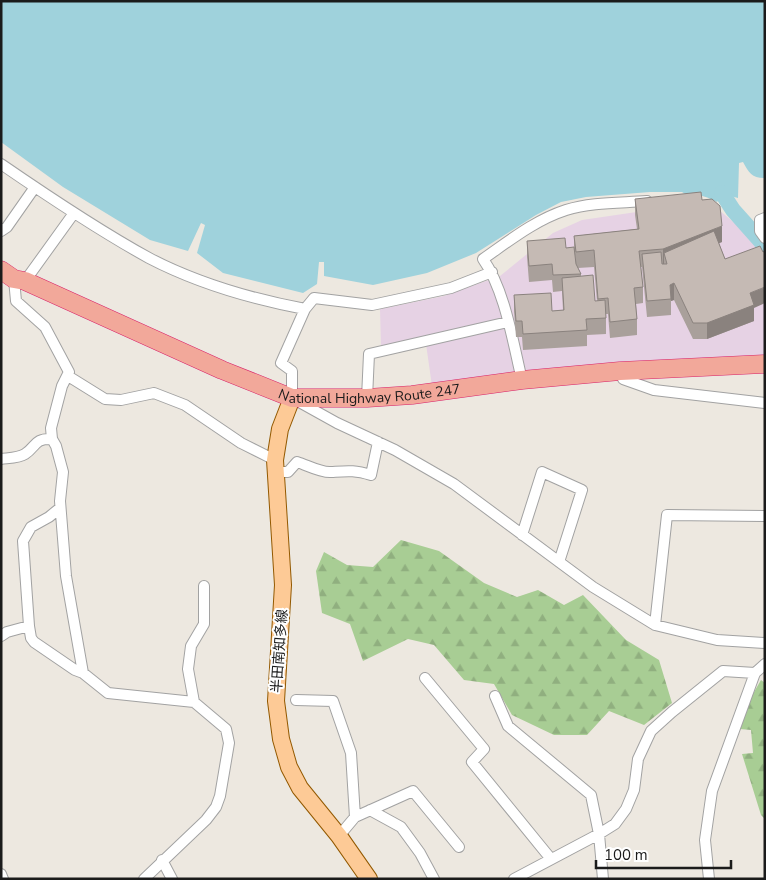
<svg xmlns="http://www.w3.org/2000/svg" width="766" height="880" viewBox="0 0 766 880" font-family="'Nunito Sans','Noto Sans JP',sans-serif">
	<defs>
		<pattern id="forest-firs" width="22" height="20" patternUnits="userSpaceOnUse" patternTransform="scale(1.25)"><rect width="22" height="20" fill="#a8cd94"/><path d="M5 1l3.5 6h-7zM16 11l3.5 6h-7z" fill="#90af7f"/></pattern>
	</defs>
	<rect width="100%" height="100%" fill="#ede8e0"/>
	<path fill="#e6d2e4" d="M698 203 719 210 744 231 765 255V358L432 386 425 337 381 347 380 309 444 296 500 276 553 233 582 220Z"/>
	<path fill="url(#forest-firs)" d="M401 540 439 551 484 583 517 597 538 590 564 605 583 595 626 640 659 660 672 703 644 725 609 711 587 735H554L512 715 494 684 464 680 434 645 408 639 363 661 350 624 322 613 316 571 324 552 347 565 373 567Z
		M761 680 765 683V819L761 815 742 754 753 753 751 730 740 729 750 699Z"/>
	<path fill="#9fd2dc" d="M1 1H765V178C752 178 749 173 743 162L739 163 738 198 723 194 717 202C708 198 700 193 690 197L682 192H650L586 197 561 202 536 215 476 253 427 273 373 285 324 276V262H319L317 284 303 293 223 273 197 253 205 225 201 223 188 251 150 240 63 187 1 142Z"/>
	<g fill="none" stroke-linecap="round" stroke-linejoin="round">
		<path stroke="#9fd2dc" stroke-width="16" d="M722 193 733 210 765 246"/>
		<g stroke="#a2a2a2" stroke-width="12">
			<path id="minor" d="M1 164C49 197 98 230 149 258 197 283 252 299 305 309
				M765 218 760 220V231L765 238
				M1 231 7 227 35 187
				M492 272 451 288 372 305 314 298 305 309 281 363 292 371V398L337 423 395 450 454 484 593 587 655 625 717 640 765 643
				M14 279 16 301 45 327 69 372 62 386 51 428 52 439 56 446 63 472 60 501 66 576 83 673
				M25 281 74 213
				M620 371 623 379 654 390 765 403
				M68 376 105 399 121 400 154 393 185 405 241 443 275 460
				M522 380C513 343 505 290 483 259 509 241 535 220 566 210 591 202 620 203 647 201
				M367 398 369 354 508 322
				M1 459C8 458 19 458 25 454 36 447 34 438 52 439
				M276 472H288L297 462C307 465 321 473 331 472 348 471 354 470 371 475L378 442
				M60 508 49 517 31 527 23 541 29 626 31 638 34 642 75 670 83 673 108 693 194 702 226 729 229 743 220 796 216 807 206 820 144 879
				M522 535 542 472 582 490 559 562
				M655 625 667 515 765 516
				M1 636 7 632 29 626
				M425 678 484 749 472 762 551 859
				M495 696 508 726 591 795 599 834 603 879
				M296 700 333 701 351 753 355 817
				M194 702 188 669 191 646 204 624V586
				M370 810 401 827 420 853 434 879
				M339 836 355 817 413 791 459 847
				M162 860 172 879
				M1 874 3 879
				M514 879 599 834 615 824 626 809 634 790 638 759 651 731 672 712 723 671 755 673
				M709 879 705 840 712 791 755 673 765 664"/>
		</g>
		<g stroke="#935900" stroke-width="18">
			<path id="primary" d="M292 398 280 429 275 460 283 585 276 701 281 739 289 767 300 788 339 836 369 879"/>
		</g>
		<g stroke="#d8216a" stroke-width="19">
			<g id="trunk">
				<path id="s1" d="M1 270 14 279 25 281 222 370 292 398H367L412 395 522 380 620 371 765 364"/>
			</g>
		</g>
		<use href="#minor" stroke="#fff" stroke-width="10"/>
		<use href="#primary" stroke="#fdca96" stroke-width="16"/>
		<use href="#trunk" stroke="#f2a89a" stroke-width="18"/>
	</g>
	<path fill="#a9a09b" fill-rule="evenodd" d="M635 199 702 200 722 242 719 243 725 259 754 308V321L707 339H693L674 300 671 301V315L647 317 642 267H641L643 287V303L636 304 637 319V335L610 338 608 314H606V334L587 335V346L523 350 522 337H516L514 311V295L552 311 563 310 562 291 553 292 552 280 529 282 527 257V241L566 248 574 247V236L637 229 635 215ZM594 267 597 301H595L581 276V274L578 268Z"/>
	<path fill="#8a827e" d="M722 226V242L667 263 664 253V264L663 265V249Z
		M674 283V300L671 301 670 285Z
		M765 287V303L754 308V321L707 339V323L750 293Z"/>
	<path fill="#c5bab4" stroke="#8a827e" d="M701 192 702 200 712 199 720 206 722 226 663 249 639 251 643 287 634 288 637 319 610 322 608 298 598 299 594 250 576 252 574 236 639 229 635 199Z
		M714 231 725 259 760 246 763 252 765 251V287L750 293 754 305 707 323H693L674 283 670 285 671 299 647 301 642 254 661 252 662 264H667L664 253Z
		M565 238 566 248 574 247 576 264 581 274 553 275 552 264 529 266 527 241Z
		M593 275 595 301 605 300 606 318 586 319 587 330 523 334 522 321H516L514 295 551 293 552 311 564 310 562 278Z"/>
	<g text-anchor="middle" stroke-width="4" stroke-linejoin="round" paint-order="stroke">
		<g font-size="14" fill="#1b1b1b" stroke="#fff">
			<text dy="5" stroke="none"><textPath href="#s1" startOffset="396">National Highway Route 247</textPath></text>
			<text transform="translate(279 651) rotate(-86)" y="5">半田南知多線</text>
		</g>
	</g>
	<rect width="766" height="880" fill="none" stroke="#1b1b1b" stroke-width="5"/>
	<path d="M596 860v8h135v-8" fill="none" stroke="#1b1b1b" stroke-width="2.5"/>
	<text x="604" y="860" font-size="15" fill="#1b1b1b" stroke="#ffffff" stroke-width="4" paint-order="stroke">100 m</text>
</svg>
